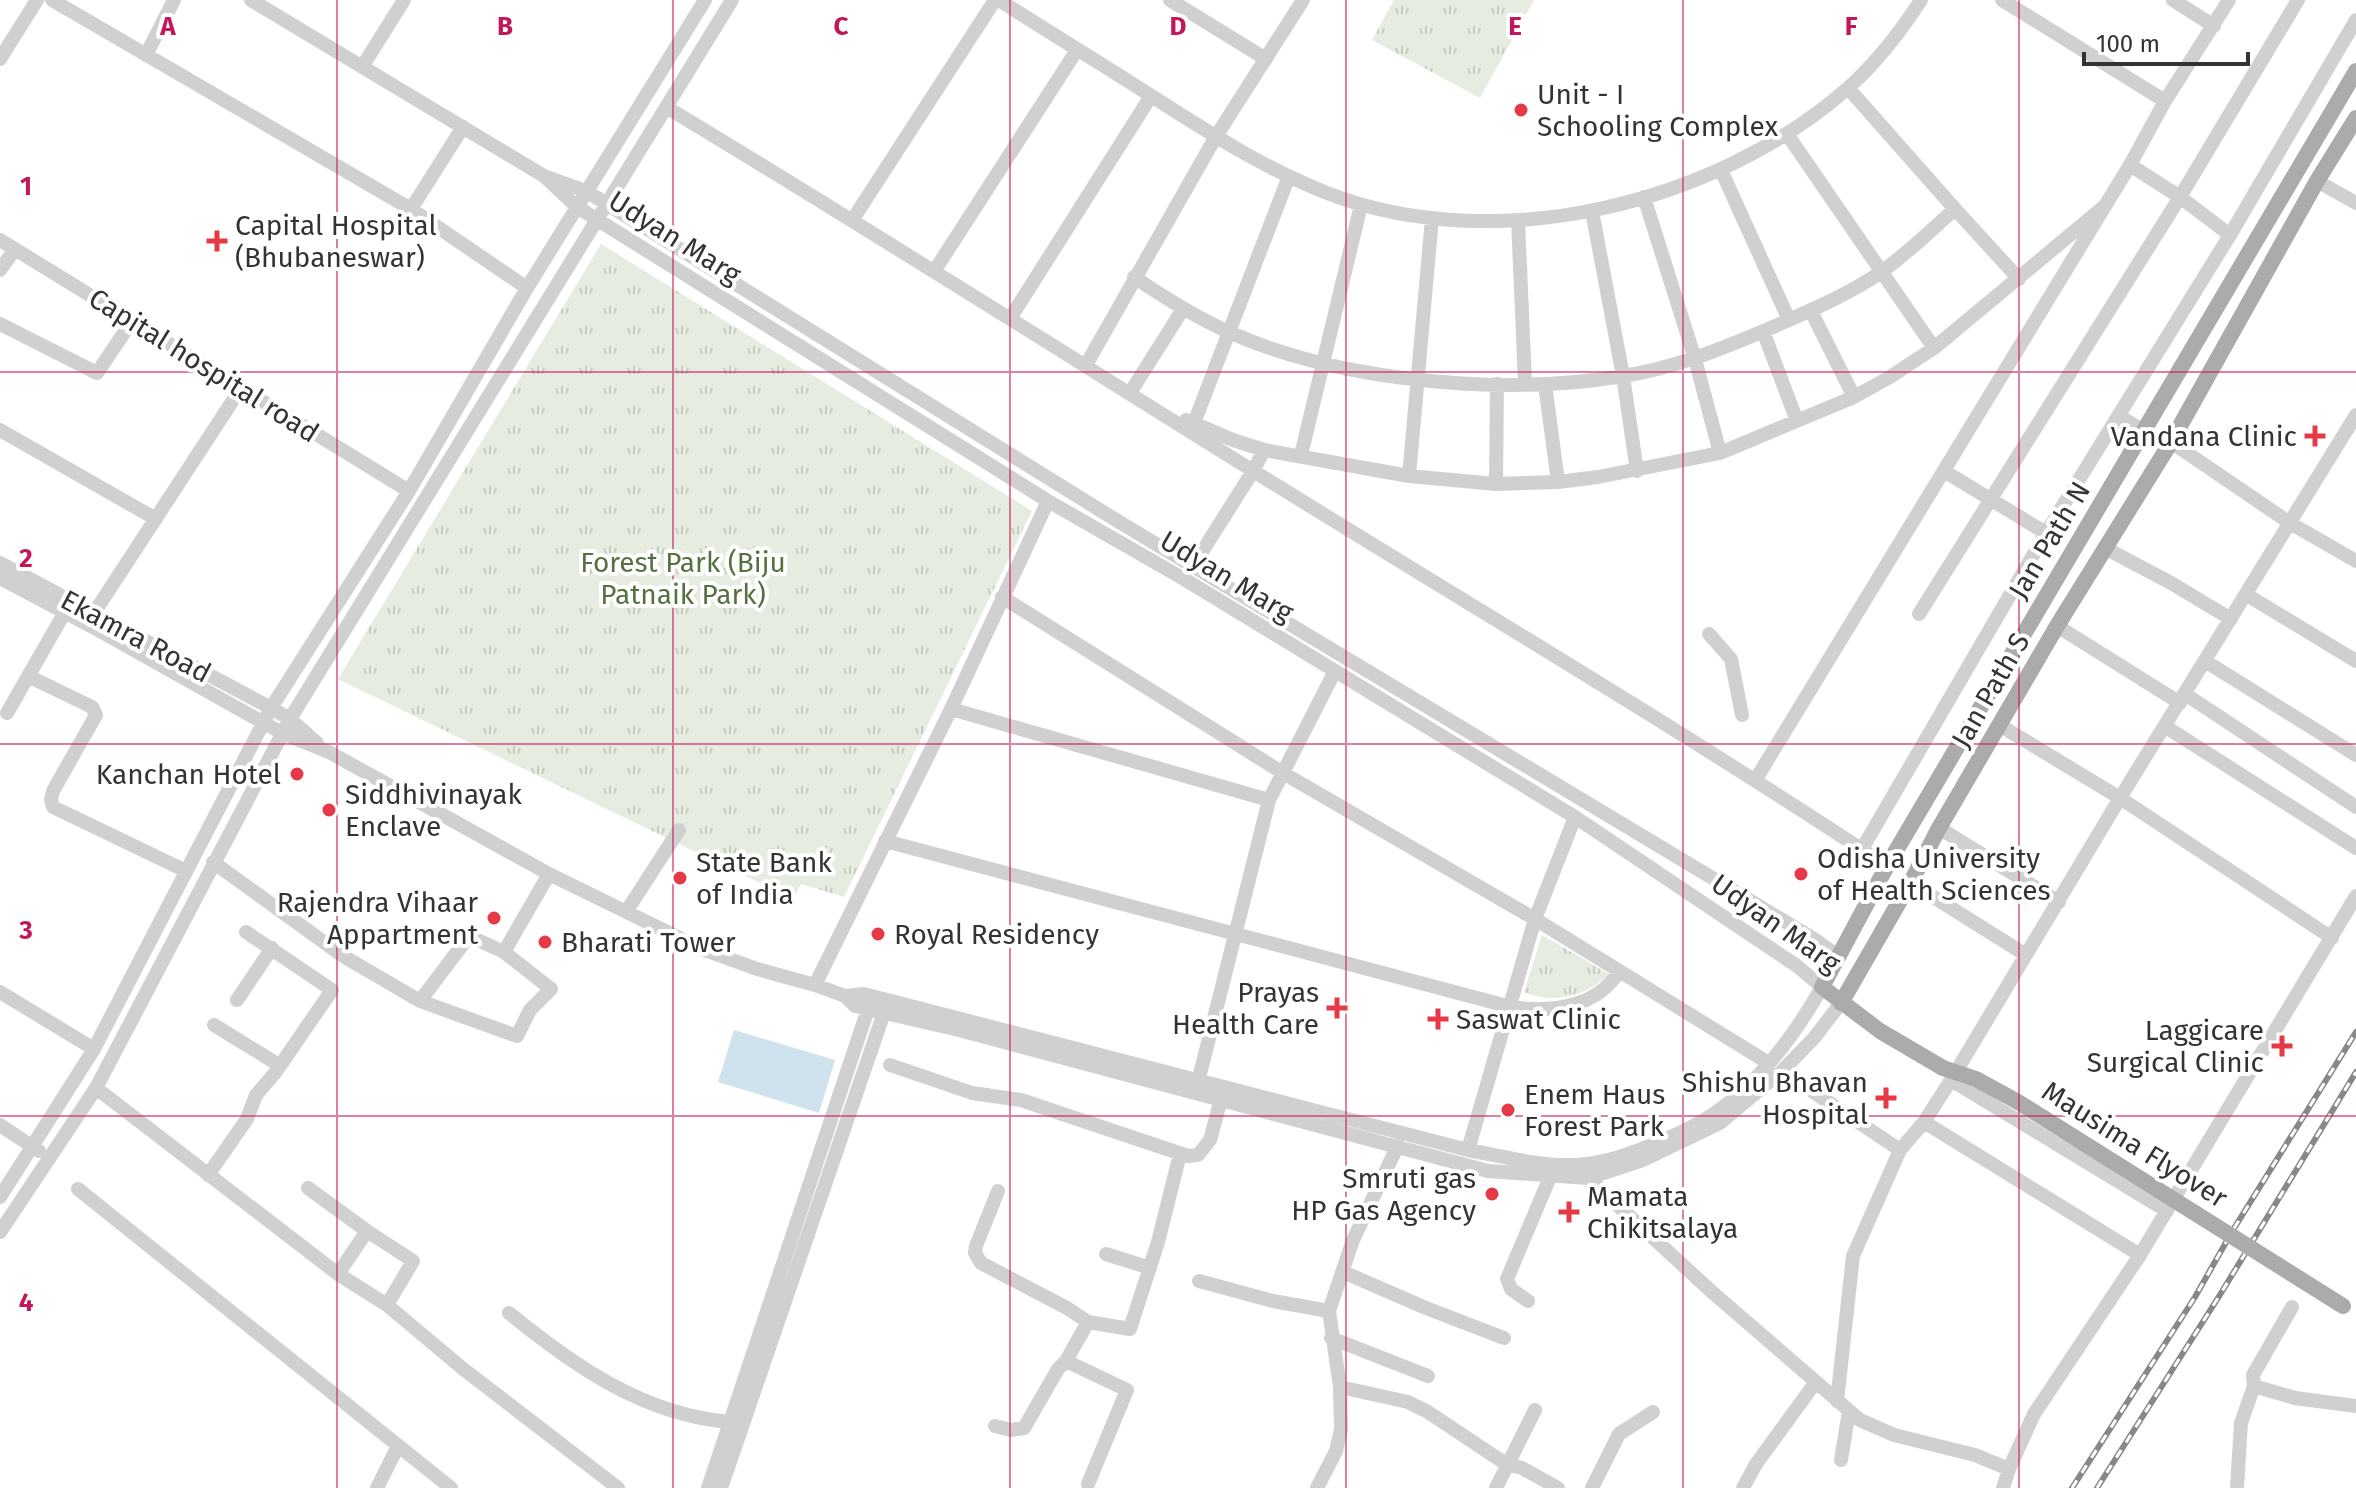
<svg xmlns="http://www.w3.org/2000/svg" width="2356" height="1488" viewBox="0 0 2356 1488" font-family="'Fira Sans',sans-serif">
	<defs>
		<pattern id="park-tufts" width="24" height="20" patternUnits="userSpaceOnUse" patternTransform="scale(2)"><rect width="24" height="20" fill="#e6ecdf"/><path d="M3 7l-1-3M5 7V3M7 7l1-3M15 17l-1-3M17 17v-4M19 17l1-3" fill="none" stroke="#c6cbc0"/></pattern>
	</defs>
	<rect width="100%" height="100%" fill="#fff"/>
	<path fill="url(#park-tufts)" d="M1394 0H1534L1480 98 1372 40Z
		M601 244 1032 511 844 897 801 884 793 899 338 679Z
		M1542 935 1609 974C1587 996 1553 1005 1524 992Z"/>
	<path fill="#cfe2ee" d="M734 1030 835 1060 819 1113 718 1082Z"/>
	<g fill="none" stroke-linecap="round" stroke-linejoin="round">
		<path stroke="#d0d0d0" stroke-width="14" d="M52 0 411 209 527 288
			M251 0 544 176 586 191 1116 520 1814 939 1839 957
			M999 0C1050 33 1102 64 1153 97 1208 132 1265 169 1327 193 1494 258 1715 205 1848 88 1876 63 1901 31 1921 0
			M1170 0 1266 59
			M2002 0 2165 101
			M2173 0 2214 26
			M146 55 174 0
			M0 59 37 0
			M362 67 404 0
			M666 107C864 226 1059 350 1255 472 1466 603 1680 729 1887 866
			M1787 134 1934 348
			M2130 165 2180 197 2230 235
			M1721 170 1789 320
			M544 176 577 207 1048 501 1184 579 1575 817 1797 966 1822 987C1796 1033 1760 1081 1715 1113 1695 1127 1672 1137 1649 1146 1625 1156 1598 1165 1572 1165 1537 1166 1502 1156 1468 1150L864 994 845 996
			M2317 181 2356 203
			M1644 197 1695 359 1720 453
			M411 209 463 127
			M1955 209 2019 279
			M1592 211 1623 376 1637 471
			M853 219 995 0
			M1518 220 1525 383
			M0 240 409 491
			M0 270 15 249
			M935 270 1077 50
			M1134 277C1165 298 1195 317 1229 332 1340 382 1503 396 1623 376 1675 368 1724 348 1773 327 1809 311 1848 295 1881 272 1907 254 1931 230 1955 209L1848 88
			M1811 311 1854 397
			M1011 317 1151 96
			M0 324 97 373 132 321
			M1763 331 1797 421
			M1086 365 1215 138 1303 0
			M1545 384 1558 482
			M1130 393 1183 309
			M2119 416 2144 431
			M1186 420 1233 440 1264 450 1409 476 1496 484 1558 482 1598 477 1720 453 1854 397 1890 377 1934 348 2106 205
			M1194 423 1289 176
			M0 430 156 519
			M2171 442 2290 523 2356 561
			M1301 455 1361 205
			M1944 471 2046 533
			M1409 476 1432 218
			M1496 484 1497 384
			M2105 548 2171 583 2231 619
			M0 563 271 708 290 719 317 743
			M1193 566 1253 471 1264 450
			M0 578 91 626 282 733 329 752 549 874 702 949 757 969 815 985 845 996 855 1006 959 1030 1488 1171 1588 1178 1643 1160 1720 1123 1782 1071 1814 1038 1841 1003
			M2247 595 2356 661
			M1002 597 1283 773 1535 919 1767 1062
			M94 613 241 388
			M1919 614 2180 197 2298 0
			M2057 626 2180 703
			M1709 634 1731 659 1742 715
			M2205 661 2356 755
			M28 676 92 707 96 715 53 791 51 800 53 807 186 871
			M2185 694 2356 807
			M951 709 1269 800
			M7 713 65 612
			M2001 726 2120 798 2332 938
			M2166 727 2356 848
			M1756 779 2130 165 2165 101 2229 0
			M1939 828 2059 902
			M885 841 1511 1007C1550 1013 1597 1008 1619 971
			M1862 849 2046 533 2230 235 2356 20
			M213 862 343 956 420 1001 469 936 504 952 549 874
			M1913 878 1924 891 2026 955
			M626 912 679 830
			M815 985 951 709 1048 501
			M0 992 94 1049
			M237 1000 272 948
			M420 1001 517 1036 530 1010 551 989 504 952
			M214 1025 279 1065
			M890 1065 972 1093 1021 1100 1188 1156 1198 1155 1210 1140 1221 1099
			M1782 1071 1900 1150
			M1951 1080 2167 1211
			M1198 1082 1269 800 1335 671
			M96 1088 338 1274 387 1305 462 1368 618 1488
			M1924 1122 2140 1255
			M0 1125 39 1151
			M1468 1150 1535 919 1575 817
			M208 1175 247 1119 256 1095 275 1073 332 990 246 932
			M1588 1178 1712 1292 1860 1420 1894 1435 1975 1455 2009 1469 2034 1414 2140 1255 2356 896
			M308 1188 367 1231
			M78 1189 451 1488
			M998 1191 976 1246 975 1253 981 1263 1067 1308 1088 1322 1130 1329 1158 1242 1180 1154
			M0 1197 94 1049 271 708 409 491 527 288 705 0
			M0 1232 96 1088 290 719 732 0
			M1106 1254 1150 1268
			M1343 1272 1426 1308 1504 1338
			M338 1274 367 1231 413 1261 387 1305
			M1199 1281 1273 1301 1329 1311
			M1528 1301 1511 1289 1507 1279 1550 1177 1549 1169
			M2292 1307 2253 1375 2254 1386 2295 1398 2356 1406
			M509 1313C574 1366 644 1415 730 1422
			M1088 1322 1066 1361 1127 1390 1088 1484
			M1331 1338 1428 1376
			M1340 1387 1408 1402 1428 1412 1506 1464 1522 1468 1558 1488
			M1837 1401 1853 1256 1900 1150 1924 1122 1951 1080 2120 798 2356 415
			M995 1426 1011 1430 1024 1428 1058 1369 1066 1361
			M1841 1460 1849 1411
			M377 1488 398 1446
			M708 1488 870 1003
			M721 1488 887 1004
			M1317 1488 1336 1451 1341 1429 1340 1387 1329 1311 1353 1240 1398 1145
			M1496 1488 1535 1410
			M1592 1488 1619 1434 1653 1412
			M1743 1488 1756 1464 1815 1383
			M2003 1488 2009 1469
			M2237 1488 2241 1423 2254 1386"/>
		<path stroke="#ababab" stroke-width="16" d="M1841 1003 1913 878 1939 828 2057 626 2171 442 2317 181 2356 118
			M1943 1068 1880 1031 1822 987 1887 866 2356 71"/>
		<g stroke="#888" stroke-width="6">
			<path id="rail" d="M2072 1488 2195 1297 2233 1230 2356 1032
				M2097 1488 2218 1298 2356 1072"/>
		</g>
		<use href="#rail" stroke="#fff" stroke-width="3" stroke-dasharray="9" stroke-linecap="butt"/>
		<path stroke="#ababab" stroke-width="16" d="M1943 1068 1976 1079 2018 1102 2343 1306"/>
	</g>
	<path fill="none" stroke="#c2185b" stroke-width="2" stroke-opacity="0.55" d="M337 0V1488M673 0V1488M1010 0V1488M1346 0V1488M1683 0V1488M2019 0V1488M0 372H2356M0 744H2356M0 1116H2356"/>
	<g fill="#e63946" stroke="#fff" stroke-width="3">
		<circle cx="1521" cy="110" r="8"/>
		<path d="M213 229h8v8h8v8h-8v8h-8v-8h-8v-8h8z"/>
		<path d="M2311 424h8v8h8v8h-8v8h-8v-8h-8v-8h8z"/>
		<circle cx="297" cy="774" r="8"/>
		<circle cx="329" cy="810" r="8"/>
		<circle cx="1801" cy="874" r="8"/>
		<circle cx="680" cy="878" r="8"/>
		<circle cx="494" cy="918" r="8"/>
		<circle cx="878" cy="934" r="8"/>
		<circle cx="545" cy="942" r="8"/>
		<path d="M1333 996h8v8h8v8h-8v8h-8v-8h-8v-8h8z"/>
		<path d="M1434 1007h8v8h8v8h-8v8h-8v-8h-8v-8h8z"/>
		<path d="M2278 1034h8v8h8v8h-8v8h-8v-8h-8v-8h8z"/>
		<path d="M1882 1086h8v8h8v8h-8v8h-8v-8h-8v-8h8z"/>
		<circle cx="1508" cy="1110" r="8"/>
		<circle cx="1492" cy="1194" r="8"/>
		<path d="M1565 1200h8v8h8v8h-8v8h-8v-8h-8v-8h8z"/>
	</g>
	<g text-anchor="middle" stroke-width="8" stroke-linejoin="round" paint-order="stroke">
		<g font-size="28" fill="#333" stroke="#fff" text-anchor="start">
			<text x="1537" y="104">Unit - I<tspan x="1537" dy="32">Schooling Complex</tspan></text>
			<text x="235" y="235">Capital Hospital<tspan x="235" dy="32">(Bhubaneswar)</tspan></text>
			<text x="2297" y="446" text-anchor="end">Vandana Clinic</text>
			<text x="281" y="784" text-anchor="end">Kanchan Hotel</text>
			<text x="345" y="804">Siddhivinayak<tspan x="345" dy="32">Enclave</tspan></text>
			<text x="1817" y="868">Odisha University<tspan x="1817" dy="32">of Health Sciences</tspan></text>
			<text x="696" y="872">State Bank<tspan x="696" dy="32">of India</tspan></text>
			<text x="478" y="912" text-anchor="end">Rajendra Vihaar<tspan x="478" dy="32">Appartment</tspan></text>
			<text x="894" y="944">Royal Residency</text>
			<text x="561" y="952">Bharati Tower</text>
			<text x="1319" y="1002" text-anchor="end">Prayas<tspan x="1319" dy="32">Health Care</tspan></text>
			<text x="1456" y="1029">Saswat Clinic</text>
			<text x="2264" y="1040" text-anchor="end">Laggicare<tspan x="2264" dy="32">Surgical Clinic</tspan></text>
			<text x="1868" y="1092" text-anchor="end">Shishu Bhavan<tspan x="1868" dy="32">Hospital</tspan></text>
			<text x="1524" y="1104">Enem Haus<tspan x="1524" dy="32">Forest Park</tspan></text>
			<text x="1476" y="1188" text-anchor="end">Smruti gas<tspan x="1476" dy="32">HP Gas Agency</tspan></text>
			<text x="1587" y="1206">Mamata<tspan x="1587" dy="32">Chikitsalaya</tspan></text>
		</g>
		<g font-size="28" fill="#333" stroke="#fff">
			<text transform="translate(675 237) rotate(32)" y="10">Udyan Marg</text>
			<text transform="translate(204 365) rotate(32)" y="10">Capital hospital road</text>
			<text transform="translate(2049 540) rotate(-59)" y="10">Jan Path N</text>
			<text transform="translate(1227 576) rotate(31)" y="10">Udyan Marg</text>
			<text transform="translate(136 636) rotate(28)" y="10">Ekamra Road</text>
			<text transform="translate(1990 690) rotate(-60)" y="10">Jan Path S</text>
			<text transform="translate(1776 923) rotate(35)" y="10">Udyan Marg</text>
			<text transform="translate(2135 1144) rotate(32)" y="10">Mausima Flyover</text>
		</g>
		<g font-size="28" fill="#56703f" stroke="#fff">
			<text x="683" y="572">Forest Park (Biju<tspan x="683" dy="32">Patnaik Park)</tspan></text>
		</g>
	</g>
	<g font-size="26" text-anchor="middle" font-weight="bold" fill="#c2185b" stroke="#fff" stroke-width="8" stroke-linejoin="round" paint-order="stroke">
		<text x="168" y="35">A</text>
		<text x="505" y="35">B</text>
		<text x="841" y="35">C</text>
		<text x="1178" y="35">D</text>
		<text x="1515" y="35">E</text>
		<text x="1851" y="35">F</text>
		<text x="26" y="195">1</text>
		<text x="26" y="567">2</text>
		<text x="26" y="939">3</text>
		<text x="26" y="1311">4</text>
	</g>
	<path d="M2084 52v12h164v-12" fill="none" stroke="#333333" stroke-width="4"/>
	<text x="2096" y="52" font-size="24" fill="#333333" stroke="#ffffff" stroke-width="6" paint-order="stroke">100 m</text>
</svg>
